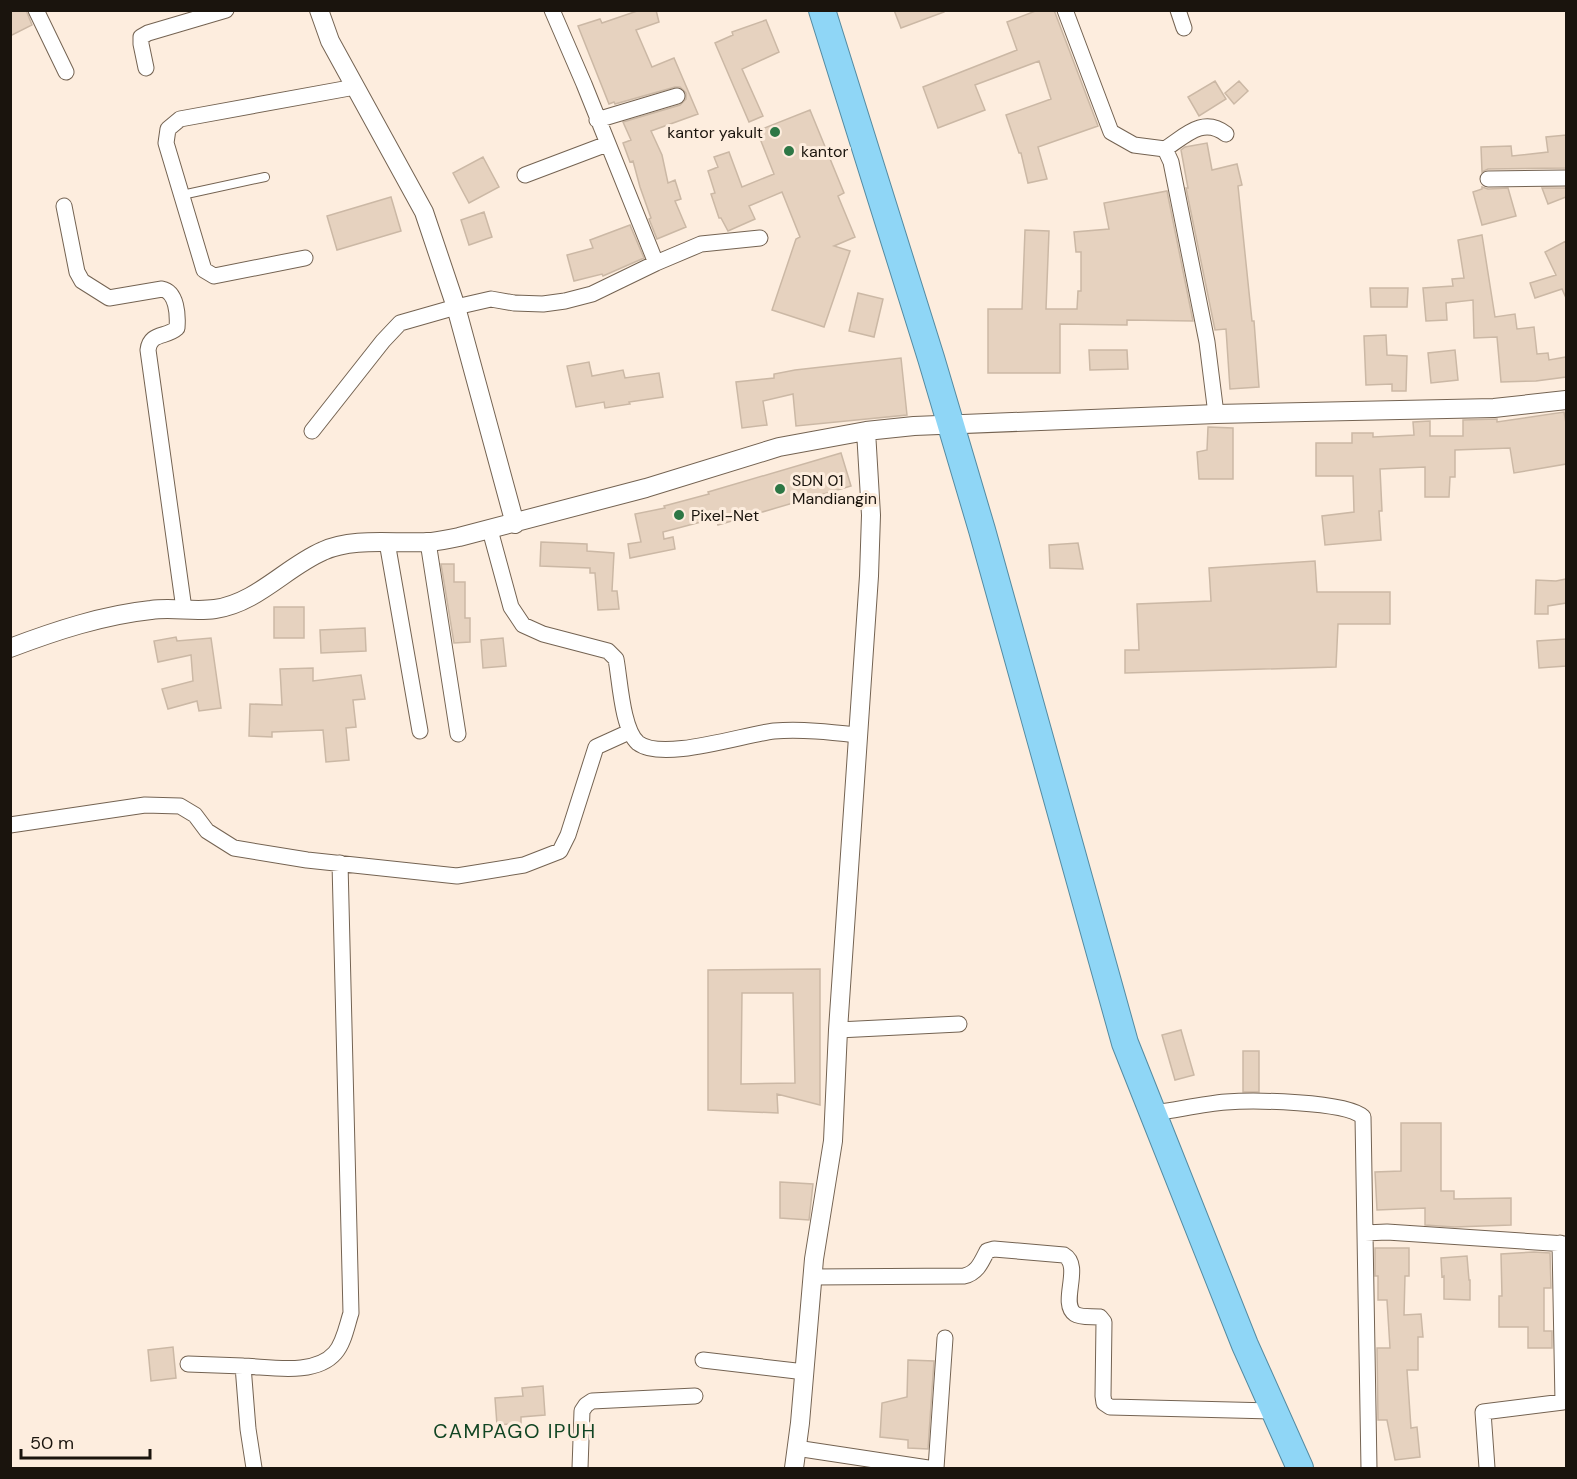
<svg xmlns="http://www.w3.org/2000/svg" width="1577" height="1479" viewBox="0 0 1577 1479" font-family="'DM Sans',sans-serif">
	<rect width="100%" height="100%" fill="#fdedde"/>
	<path fill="#e6d2bf" stroke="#cbb8a5" stroke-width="1.5" fill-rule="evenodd" d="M10 10H26L32 25 10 36Z
		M640 10H656L659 22 636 30 652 67 674 58 698 114 651 131 662 155 668 183 675 180 681 199 675 201 686 227 657 239 649 219 651 218 640 187 633 161 630 162 623 143 631 140 623 122 680 105 686 99V93L680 87H675L615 104 614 102 609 104 578 26 600 19 602 23Z
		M894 10H944V12L901 28Z
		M1038 10H1054L1098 126 1038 147 1047 179 1028 183 1021 153H1019L1006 115 1051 99 1039 61 975 85 985 110 938 128 923 87 1017 50 1007 22Z
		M766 20 779 52 742 69 763 116 749 122 715 43 733 35 732 32Z
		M1215 81 1226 99 1199 116 1188 97Z
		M1239 81 1248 91 1234 104 1225 93Z
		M810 110 844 193 838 196 855 237 834 246 850 251 824 327 772 310 796 239 800 237 782 192 749 206 755 219 728 231 721 218H719L711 194 715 193 708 171 718 167 714 157 729 152 742 187 774 174 757 131Z
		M1566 135V168L1488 169 1482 172 1481 147 1511 146 1512 156 1548 152 1546 137Z
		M1207 143 1212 170 1237 164 1242 185 1238 186 1252 321H1254L1259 387 1230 389 1226 329 1215 330 1186 188H1188L1181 150 1185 147Z
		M483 157 499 187 469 203 453 173Z
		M1482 187 1488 189 1508 188 1516 216 1482 225 1473 192 1482 189Z
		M1542 188H1566V197L1548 204Z
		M1167 191 1193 321 1127 320V325L1060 324V373H988V309H1022L1025 230 1049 231 1046 309H1077L1078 291H1081V252H1076L1074 232 1109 229 1104 203Z
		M391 197 401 231 337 250 327 216Z
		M484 212 492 237 469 245 461 220Z
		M630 225 644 258 603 276 602 274 574 281 567 255 593 248 590 240Z
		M1482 235 1495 317 1515 314 1517 329 1534 327 1537 354 1548 353 1549 360 1566 357V377L1536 381 1501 382 1497 337 1474 338 1473 300 1446 303 1447 320 1426 321 1423 288 1453 286 1452 279 1464 278 1458 240Z
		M1566 241V298L1562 289 1535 298 1530 283 1556 275 1545 252Z
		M1370 288H1408L1407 307H1371Z
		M858 293 883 299 874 337 849 331Z
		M1386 335 1387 355 1407 356 1406 391H1392V384L1366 385 1364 336Z
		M1089 350H1127L1128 369 1090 370Z
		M1455 350 1458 380 1431 383 1428 353Z
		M901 358 907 415 796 426 793 394 763 401 767 425 742 428 736 382 774 378V374L795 370Z
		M589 362 592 376 623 370 625 378 659 373 663 397 629 402 630 404 605 408 604 402 576 407 567 366Z
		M1564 412 1566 423V464L1514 473 1510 448 1455 450V477H1450L1449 497H1425V467L1380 469 1382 511H1379L1381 540 1325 545 1322 516 1354 512 1353 476H1316V443H1352V433H1373V437L1414 435 1413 422 1430 421V436H1463V420L1497 419V422Z
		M1208 427 1233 428V479H1199L1197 452 1207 450Z
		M841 453 851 486 718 525 716 518 663 532 664 539 673 537 675 549 630 558 628 544 641 542 635 514 665 508 664 506 709 494 708 492Z
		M541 542 587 544V551L614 553 612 591H617L619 609 598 610 595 573H590V568L540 566Z
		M1078 543 1083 569 1050 568 1049 545Z
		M1315 561 1317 592H1390V624H1338L1336 667 1125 673V650H1139L1137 604 1211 601 1209 568Z
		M441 564H454V582H465V618H470V642L454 643Z
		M1566 579V603L1548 606V614H1535L1536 580 1556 581Z
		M274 607H304V638H274Z
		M365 628 366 651 321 653 320 630Z
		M176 637 177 641 211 638 221 708 199 711 197 701 168 709 162 689 193 681 191 655 158 662 154 641Z
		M503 638 506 666 483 668 481 640Z
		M1566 639V666L1539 668 1537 641Z
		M313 668V681L361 675 365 699 353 700 356 727 346 728 349 760 326 762 323 730 272 732V737L249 736 250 704 282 705 280 669Z
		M820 969V1105L777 1094 778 1113 708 1110V970ZM742 993H793L795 1083 741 1084Z
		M1181 1030 1194 1075 1175 1080 1162 1035Z
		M1243 1051H1259V1092H1243Z
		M1401 1123H1441V1191H1454V1199L1511 1198V1225L1454 1227 1425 1225V1208L1377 1210 1375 1172 1401 1171Z
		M780 1182 813 1184 809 1220 780 1218Z
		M1375 1248H1409V1276H1405L1404 1315 1421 1314 1423 1337H1418V1370H1407L1411 1428 1417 1427 1420 1457 1395 1460 1387 1420H1378L1377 1348H1390L1387 1300H1378V1276H1375Z
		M1534 1252 1550 1253 1551 1288H1544V1331H1552V1348H1528V1327H1499V1296H1502L1501 1254Z
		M1467 1256 1469 1280H1470V1300L1444 1299V1276L1442 1277 1441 1258Z
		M173 1347 176 1378 151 1381 148 1350Z
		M908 1360 934 1361 928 1449 908 1448V1440L880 1437 882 1403 907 1397Z
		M543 1386 545 1415 521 1417V1423L497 1425 495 1398 523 1396 522 1388Z"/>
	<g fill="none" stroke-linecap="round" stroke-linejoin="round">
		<g stroke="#746352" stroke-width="10">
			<path id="service" d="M182 195 265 177"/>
		</g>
		<g stroke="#746352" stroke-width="17">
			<path id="minor" d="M36 10 66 72
				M1065 10 1111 132 1134 145 1165 149 1171 162 1207 342 1216 414
				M1178 10 1184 28
				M146 68 141 44V37L148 33 226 10
				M597 120 677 96
				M1165 149C1185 136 1203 116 1226 134
				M525 175 607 144
				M1488 179 1566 178
				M64 206 77 272 82 281 109 298 162 289C177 292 178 315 177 328 166 338 150 332 148 350L184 609
				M305 258 214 276 204 270 166 143 168 129 180 119 355 87
				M656 263 701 244 760 238
				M312 431 383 341 400 323 456 307 491 299 514 303 543 304 565 301 592 294 656 263 584 84 552 10
				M490 530 511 607 523 625 543 634 608 651 616 659C620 680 622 729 638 743 663 762 745 734 774 731 802 729 830 732 857 735
				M387 542 420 731
				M428 542 458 734
				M10 825 145 805 180 806 195 815 207 831 234 848 307 860 457 876 524 865 560 851 568 835 596 747 629 732
				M838 1030 959 1024
				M1153 1113C1177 1110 1202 1104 1226 1102 1252 1100 1346 1101 1363 1117L1369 1468
				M1365 1233 1387 1232 1566 1244
				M813 1277 964 1276C977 1273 981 1263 987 1251L994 1249 1064 1255C1083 1266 1059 1303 1075 1314 1081 1318 1093 1316 1100 1317L1104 1322 1103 1396 1104 1403 1110 1407 1274 1411
				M703 1360 805 1372
				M188 1364 243 1366
				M796 1448 928 1468
				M254 1468 248 1429 243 1366C271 1367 315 1376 335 1353 344 1343 347 1325 351 1313L340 863
				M580 1468 582 1411 586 1405 592 1401 695 1396
				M936 1468 945 1338
				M1487 1468 1483 1412 1563 1402 1560 1243"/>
		</g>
		<g stroke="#746352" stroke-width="20">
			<path id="tertiary" d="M319 10 330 41 424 212 456 307 515 524
				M10 648C55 631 103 615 151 610 172 607 194 612 215 609 257 603 286 567 323 551 353 537 395 544 427 542 437 542 448 539 459 537L646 488 779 447 866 431 914 426 1216 414 1494 408 1566 400
				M794 1468 800 1423 814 1259 833 1141 838 1030 869 576 871 515 866 431"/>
		</g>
		<g stroke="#548ba2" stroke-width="28">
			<path id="trunk" d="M822 10 931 358 982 530 1125 1043 1245 1345 1300 1468"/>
		</g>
		<use href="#service" stroke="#fff" stroke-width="8"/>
		<use href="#minor" stroke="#fff" stroke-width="15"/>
		<use href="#tertiary" stroke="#fff" stroke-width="18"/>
		<use href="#trunk" stroke="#8fd6f6" stroke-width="26"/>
	</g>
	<g fill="#2d7745" stroke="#fdedde" stroke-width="2">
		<circle cx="775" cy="132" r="6"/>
		<circle cx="789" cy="151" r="6"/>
		<circle cx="780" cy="489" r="6"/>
		<circle cx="679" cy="515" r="6"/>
	</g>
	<g text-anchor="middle" stroke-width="6" stroke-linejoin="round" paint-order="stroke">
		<g font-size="16" fill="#1a140d" stroke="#fdedde" text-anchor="start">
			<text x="763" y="138" text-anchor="end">kantor yakult</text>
			<text x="801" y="157">kantor</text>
			<text x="792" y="486">SDN 01<tspan x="792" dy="18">Mandiangin</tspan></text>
			<text x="691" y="521">Pixel-Net</text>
		</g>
		<g font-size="20" letter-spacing="1.5" fill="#114523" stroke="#fdedde">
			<text x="515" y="1438">CAMPAGO IPUH</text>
		</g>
	</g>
	<rect width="1577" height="1479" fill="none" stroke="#1a140d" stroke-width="24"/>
	<path d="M21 1449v9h129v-9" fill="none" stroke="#1a140d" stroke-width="3"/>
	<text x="30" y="1449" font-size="18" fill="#1a140d" stroke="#fdedde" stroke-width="4.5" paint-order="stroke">50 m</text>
</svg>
